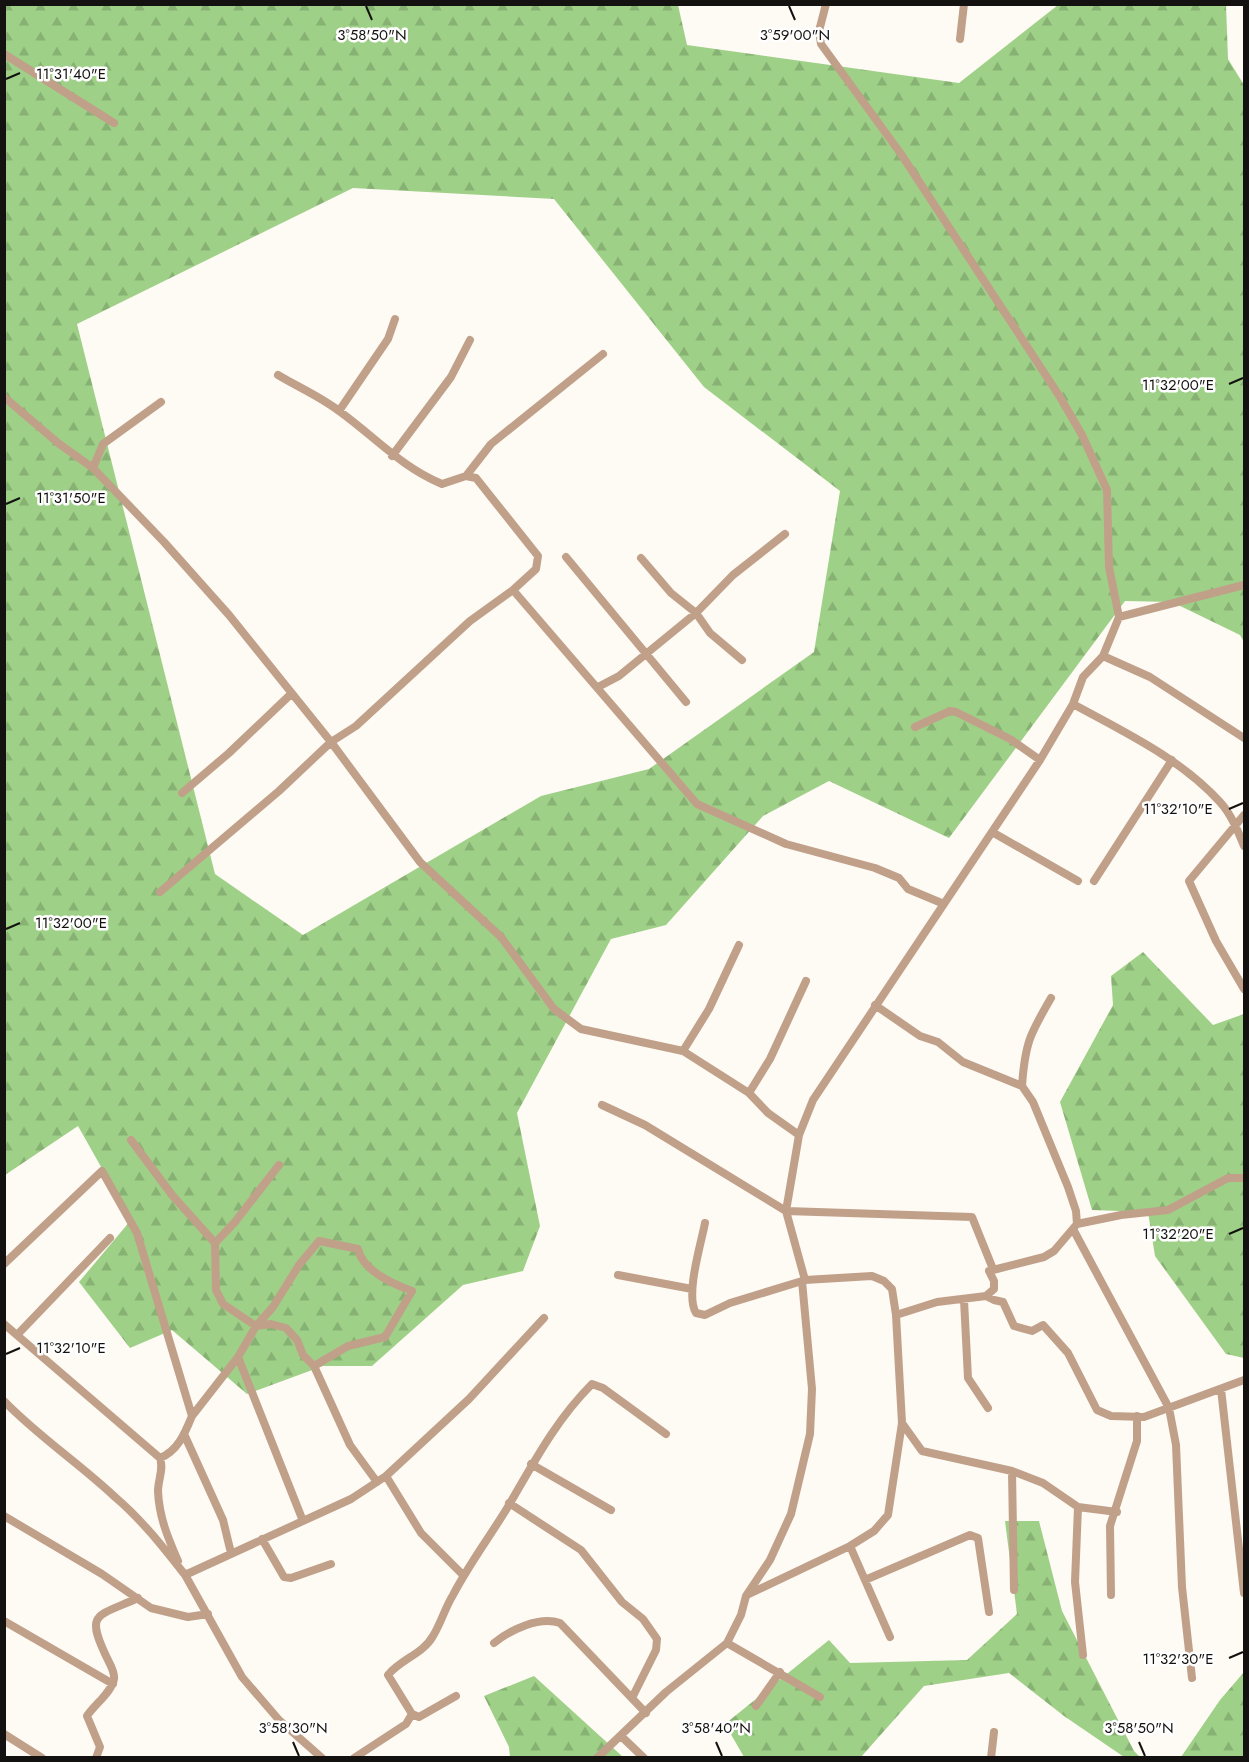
<svg xmlns="http://www.w3.org/2000/svg" width="1249" height="1762" viewBox="0 0 1249 1762" font-family="Jost,sans-serif">
	<defs>
		<pattern id="forest-firs" width="22" height="20" patternUnits="userSpaceOnUse" patternTransform="scale(1.5)"><rect width="22" height="20" fill="#9fd088"/><path d="M5 1l3.5 6h-7zM16 11l3.5 6h-7z" fill="#88b274"/></pattern>
	</defs>
	<rect width="100%" height="100%" fill="#fefaf4"/>
	<path fill="url(#forest-firs)" fill-rule="evenodd" d="M5 5H678L687 45 959 83 1058 5H1226L1228 59 1244 85V642L1240 635 1172 602 1125 601 949 838 829 781 763 816 666 925 611 939 517 1113 540 1226 523 1271 463 1285 372 1366H323L247 1394 172 1330 130 1348 79 1282 131 1220 78 1126 5 1175ZM353 188 554 199 704 387 840 491 814 652 649 769 541 796 303 935 215 874 77 324Z
		M1143 952 1213 1025 1244 1014V1358L1226 1354 1155 1256 1148 1212 1092 1210 1060 1102 1113 1005 1111 976Z
		M1005 1521H1039L1062 1611 1134 1751 1140 1757H1124L1064 1716 1009 1673 924 1686 861 1757H744L725 1724 829 1640 850 1663 967 1660 1017 1614Z
		M1244 1672V1757H1181L1220 1700Z
		M534 1676 623 1757H510L509 1747 484 1696Z"/>
	<g fill="none" stroke-linecap="round" stroke-linejoin="round">
		<path stroke="#c1a08a" stroke-width="8" d="M960 39 964 4
			M4 54 114 123
			M4 397 58 443 93 468 164 542 229 615 331 742 420 862 501 937 554 1009 581 1029 683 1051 749 1093 768 1113 799 1135
			M339 411 388 339 395 319
			M392 456 451 377 470 340
			M93 468 103 444 161 402
			M466 476 491 444 603 354
			M566 557 686 702
			M641 558 671 593 696 613 710 633 742 660
			M513 590 697 804 786 844 875 868 899 878 908 889 944 904
			M1119 617 1244 585
			M1103 656 1150 677 1244 738
			M598 687 619 676 696 613 733 575 785 534
			M1073 704C1124 732 1180 758 1220 802 1231 814 1238 831 1244 846
			M915 727 950 711 956 712 1010 739 1040 760
			M182 793 229 753 291 694
			M1244 815 1189 881 1216 941 1244 989
			M992 832 1078 881
			M1094 881 1172 760
			M160 892 279 791 331 742 356 726 470 621 513 590 536 569 538 556 476 478 466 476 442 484C401 467 374 436 339 411 321 397 298 387 278 375
			M875 1005 920 1036 938 1042 963 1062 1022 1086 1033 1102 1068 1187 1076 1211 1077 1224 1054 1251 1044 1257 989 1271 994 1281V1289L986 1296
			M683 1051 709 1009 739 945
			M1022 1086C1025 1043 1030 1034 1051 998
			M749 1093 770 1059 806 981
			M602 1105 645 1125 786 1211 972 1217 993 1269
			M131 1140 172 1195 215 1243
			M279 1165 235 1222 215 1243 216 1290 223 1304 256 1326 271 1324 286 1328 297 1340 303 1355 314 1366 350 1445 377 1482
			M705 1223C701 1244 685 1295 696 1313L705 1315 730 1303 802 1281
			M1077 1224 1121 1215 1168 1210 1228 1178H1244
			M1073 1229 1169 1408 1176 1445 1182 1587 1192 1678
			M4 1264 102 1171 137 1233 192 1416C185 1433 178 1451 160 1458
			M618 1275 692 1289
			M964 1300 968 1378 988 1408
			M896 1315 937 1302 986 1296 994 1300 1003 1302 1014 1326 1032 1331 1043 1325 1068 1353 1097 1410 1111 1416 1144 1417 1244 1380
			M4 1324 160 1458C164 1469 158 1480 158 1491 159 1517 168 1538 178 1561
			M17 1335 110 1238
			M238 1357 303 1521
			M1221 1389 1244 1593
			M4 1401C39 1437 79 1463 115 1497 142 1520 163 1547 185 1575L351 1499 386 1476 469 1399 544 1318
			M192 1416 238 1357 256 1326 273 1307 299 1265 319 1241 358 1249C362 1270 393 1284 412 1291L385 1337 348 1346 314 1366
			M902 1423 922 1451 1012 1471 1043 1483 1078 1507 1117 1512
			M184 1434 223 1520 231 1553
			M531 1464 611 1510
			M1012 1471 1014 1590
			M386 1476 421 1533 463 1575
			M509 1503 581 1550 622 1602 643 1619 657 1639 656 1650 632 1698
			M1078 1507 1075 1582 1083 1655
			M4 1516 102 1574 151 1608 188 1617 208 1614
			M262 1539 284 1577 291 1578 331 1564
			M850 1546 890 1637
			M184 1573 242 1677 279 1720 322 1758
			M865 1580 970 1535 978 1538 989 1612
			M747 1595 850 1546 874 1531 888 1515 902 1423 896 1315 892 1289 884 1281 872 1276 805 1280
			M1111 1595 1110 1526 1137 1441V1416
			M4 1621 113 1684
			M494 1643C510 1630 539 1616 560 1623L646 1713
			M727 1643 820 1697
			M756 1706 780 1672
			M412 1714 388 1675C401 1659 423 1654 433 1636 441 1623 445 1608 453 1595 469 1564 491 1535 509 1505 534 1462 556 1420 592 1384L603 1388 666 1434
			M412 1714 419 1717 456 1696
			M4 1734 42 1758
			M621 1736 644 1758
			M96 1758 100 1747 87 1716C94 1705 112 1692 114 1679 115 1672 110 1664 107 1658 85 1612 96 1617 138 1598
			M354 1758 406 1724 412 1714
			M597 1758 666 1692 727 1643 741 1615 746 1596 770 1560 791 1514 810 1434 812 1389 802 1281 805 1280 786 1211 799 1135 813 1100 1040 760 1073 704 1083 677 1103 656 1119 617 1109 567 1107 490 1082 435 1060 397 901 154 821 44 819 31 826 4
			M991 1758 994 1732"/>
	</g>
	<path fill="none" stroke="#131210" stroke-width="2" d="M366 6 372 20M789 6 795 20M6 79 20 73M1229 384 1243 378M6 504 20 498M1229 809 1243 803M6 929 20 923M1229 1234 1243 1228M6 1354 20 1348M1229 1658 1243 1652M293 1742 299 1756M716 1742 722 1756M1139 1742 1145 1756"/>
	<g font-size="15" text-anchor="middle" fill="#131210" stroke="#fff" stroke-width="5" stroke-linejoin="round" paint-order="stroke">
		<text x="795" y="40">3°59'00"N</text>
		<text x="372" y="40">3°58'50"N</text>
		<text x="71" y="79">11°31'40"E</text>
		<text x="1178" y="390">11°32'00"E</text>
		<text x="71" y="503">11°31'50"E</text>
		<text x="1178" y="814">11°32'10"E</text>
		<text x="71" y="928">11°32'00"E</text>
		<text x="1178" y="1239">11°32'20"E</text>
		<text x="71" y="1353">11°32'10"E</text>
		<text x="1178" y="1664">11°32'30"E</text>
		<text x="293" y="1733">3°58'30"N</text>
		<text x="716" y="1733">3°58'40"N</text>
		<text x="1139" y="1733">3°58'50"N</text>
	</g>
	<rect width="1249" height="1762" fill="none" stroke="#131210" stroke-width="12"/>
</svg>
